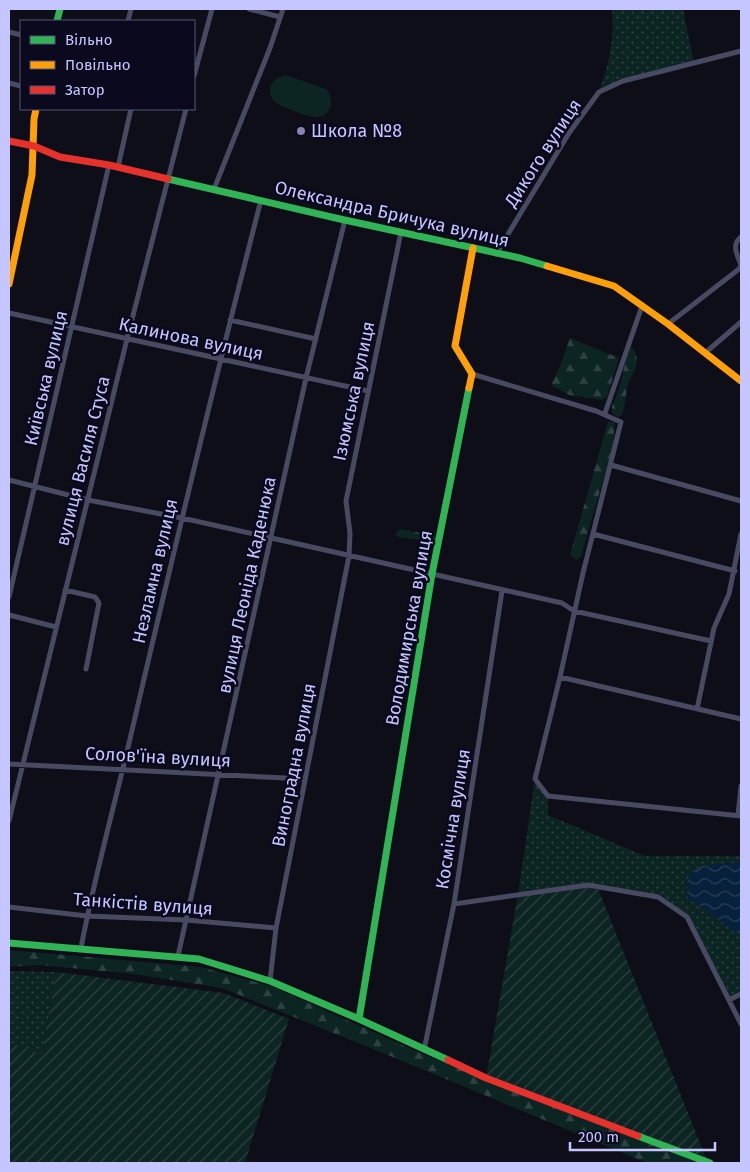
<svg xmlns="http://www.w3.org/2000/svg" width="750" height="1172" viewBox="0 0 750 1172" font-family="'Fira Sans',sans-serif">
	<defs>
		<pattern id="grass-dots" width="8" height="8" patternUnits="userSpaceOnUse" patternTransform="scale(1.25)"><rect width="8" height="8" fill="#0c2422"/><path d="M2 2h.1M6 6h.1" fill="none" stroke="#2e4243" stroke-width="1.8" stroke-linecap="round"/></pattern>
		<pattern id="forest-firs" width="22" height="20" patternUnits="userSpaceOnUse" patternTransform="scale(1.25)"><rect width="22" height="20" fill="#0c2422"/><path d="M5 1l3.5 6h-7zM16 11l3.5 6h-7z" fill="#2e4243"/></pattern>
		<pattern id="garden-furrows" width="10" height="10" patternUnits="userSpaceOnUse" patternTransform="scale(1.25)"><rect width="10" height="10" fill="#0c2422"/><path d="M-1 1l2-2M0 10L10 0M9 11l2-2" fill="none" stroke="#2e4243"/></pattern>
		<pattern id="water-waves" width="16" height="10" patternUnits="userSpaceOnUse" patternTransform="scale(1.25)"><rect width="16" height="10" fill="#07203b"/><path d="M0 5q4-4 8 0t8 0" fill="none" stroke="#2a3f58"/></pattern>
	</defs>
	<rect width="100%" height="100%" fill="#0e0e18"/>
	<path fill="url(#grass-dots)" d="M612 9H683L694 63 623 81 599 92C609 64 615 39 612 9Z
		M535 779 548 796V815L645 856H741V994L729 1000 687 917 658 897 588 885 518 894Z
		M9 971 56 972 42 1056 9 1042Z"/>
	<path fill="url(#forest-firs)" d="M570 338 619 358 607 397 602 400 569 395 551 385 560 366Z
		M631 347C636 351 638 359 636 365 635 372 630 378 628 384 625 395 626 407 621 416L618 417 612 413V406L620 386 628 349Z
		M608 422H615L613 446 581 556 577 560 570 555Z
		M400 529 437 536 435 545 426 542 427 552H420L419 540 398 537 395 534Z
		M9 950 201 967 271 986 427 1056 705 1163H647L400 1060 222 988 134 974 39 965 9 967Z"/>
	<path fill="url(#garden-furrows)" d="M597 886 708 1163 486 1078 518 894Z
		M56 972 224 993 289 1019 245 1163H9V1042L42 1055Z"/>
	<path fill="#0c2422" d="M286 75 326 89C335 99 332 117 316 117 308 117 282 107 276 103 270 99 269 91 271 85 274 79 280 76 286 75Z"/>
	<path fill="url(#water-waves)" d="M728 863H741V935L734 932 712 914 688 899 687 886 689 874 701 866Z"/>
	<g fill="none" stroke-linecap="round" stroke-linejoin="round">
		<path stroke="#484a62" stroke-width="5" d="M249 9 280 17
			M128 21 131 9
			M9 32 21 35
			M194 76 212 9
			M9 83 21 86
			M118 167 131 109
			M214 189 270 48 283 9
			M496 254 569 133 599 92 623 81 741 51
			M9 313 368 391
			M230 320 316 339
			M668 324 739 269 741 265C737 254 731 245 741 237
			M705 353 741 322
			M472 374 596 411 621 422 583 573 560 677 535 779 548 796 741 816
			M605 413 642 306
			M611 465 741 501
			M9 480 88 500 182 518 562 603 574 611 711 641
			M593 534 735 571
			M65 590 95 597 99 603 86 669
			M9 597 109 165
			M9 615 56 627
			M560 677 741 719
			M697 709 714 628 729 594 741 534
			M9 764 305 779
			M738 816 741 786
			M9 821 127 339 186 109
			M454 904 588 885 658 897 687 917 741 1024
			M9 907 87 916 186 920 276 928
			M81 948C95 874 116 800 133 726 174 550 216 375 261 200
			M178 956 306 378 345 220
			M270 981 276 928 349 556 350 533 346 501 347 496 401 232
			M729 1000 741 994
			M424 1050 454 904 502 591"/>
		<path stroke="#30b455" stroke-width="7" d="M57 21 60 9
			M168 179 340 219 520 258 547 266
			M9 943 199 959 270 981 359 1019 448 1060
			M359 1019 432 574 469 388
			M638 1136 710 1163"/>
		<path stroke="#ff9f0a" stroke-width="7" d="M547 266 614 286 668 324 741 381
			M9 284 32 175 34 119 36 109
			M469 388 472 374 455 346 473 248"/>
		<path stroke="#e5322d" stroke-width="7" d="M9 141 34 146 60 157 109 165 168 179
			M448 1060 486 1078 638 1136"/>
	</g>
	<circle fill="#8586ae" stroke="#0a091d" stroke-width="2" cx="301" cy="131" r="5"/>
	<g text-anchor="middle" stroke-width="5" stroke-linejoin="round" paint-order="stroke">
		<g font-size="18" fill="#c5c6ff" stroke="#0a091d" text-anchor="start">
			<text x="311" y="137">Школа №8</text>
		</g>
		<g font-size="18" fill="#c5c6ff" stroke="#0a091d">
			<text transform="translate(543 153) rotate(-57)" y="6">Дикого вулиця</text>
			<text transform="translate(392 214) rotate(13)" y="6">Олександра Бричука вулиця</text>
			<text transform="translate(191 339) rotate(12)" y="6">Калинова вулиця</text>
			<text transform="translate(46 378) rotate(-77)" y="6">Київська вулиця</text>
			<text transform="translate(354 391) rotate(-78)" y="6">Ізюмська вулиця</text>
			<text transform="translate(83 461) rotate(-76)" y="6">вулиця Василя Стуса</text>
			<text transform="translate(155 571) rotate(-77)" y="6">Незламна вулиця</text>
			<text transform="translate(247 585) rotate(-78)" y="6">вулиця Леоніда Каденюка</text>
			<text transform="translate(409 628) rotate(-80)" y="6">Володимирська вулиця</text>
			<text transform="translate(158 757) rotate(3)" y="6">Солов'їна вулиця</text>
			<text transform="translate(294 765) rotate(-79)" y="6">Виноградна вулиця</text>
			<text transform="translate(453 819) rotate(-81)" y="6">Космічна вулиця</text>
			<text transform="translate(143 904) rotate(4)" y="6">Танкістів вулиця</text>
		</g>
	</g>
	<rect width="750" height="1172" fill="none" stroke="#c5c6ff" stroke-width="20"/>
	<rect x="20" y="20" width="175" height="90" fill="#0a091d" stroke="#555577"/>
	<rect x="30" y="36" width="25" height="8" fill="#30b455" stroke="#555577"/>
	<text x="65" y="45" font-size="15" fill="#c5c6ff">Вільно</text>
	<rect x="30" y="61" width="25" height="8" fill="#ff9f0a" stroke="#555577"/>
	<text x="65" y="70" font-size="15" fill="#c5c6ff">Повільно</text>
	<rect x="30" y="86" width="25" height="8" fill="#e5322d" stroke="#555577"/>
	<text x="65" y="95" font-size="15" fill="#c5c6ff">Затор</text>
	<path d="M570 1142v8h145v-8" fill="none" stroke="#c5c6ff" stroke-width="2.5"/>
	<text x="578" y="1142" font-size="15" fill="#c5c6ff" stroke="#0a091d" stroke-width="4" paint-order="stroke">200 m</text>
</svg>
